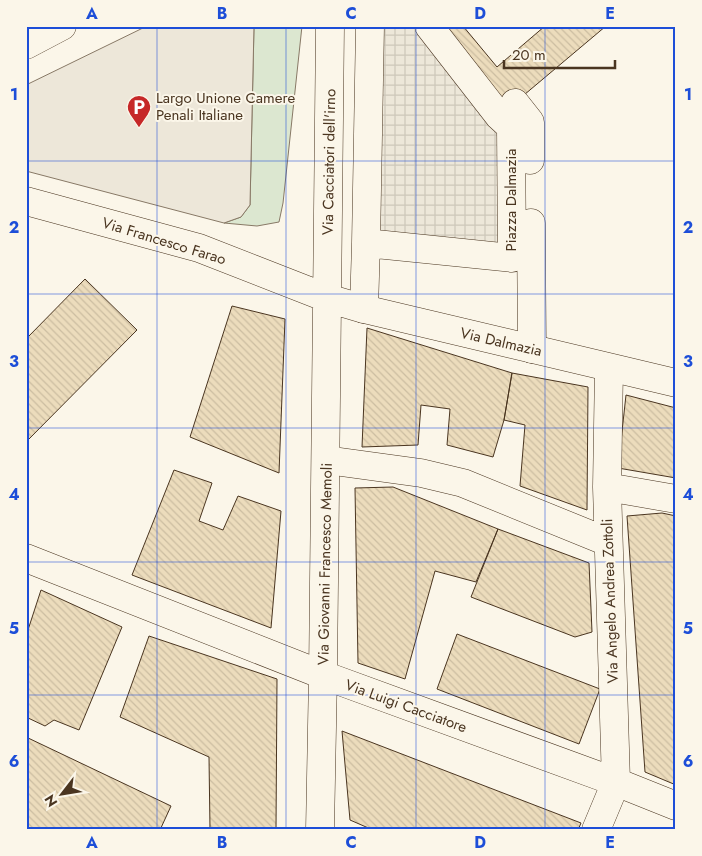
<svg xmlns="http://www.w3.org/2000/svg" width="702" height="856" viewBox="0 0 702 856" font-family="Jost,sans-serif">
	<defs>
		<pattern id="plaza-grid" width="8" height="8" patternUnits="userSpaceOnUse" patternTransform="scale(1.25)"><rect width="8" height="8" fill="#ede7d9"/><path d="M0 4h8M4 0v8" fill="none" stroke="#cdc7ba"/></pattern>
		<pattern id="building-back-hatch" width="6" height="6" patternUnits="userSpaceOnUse" patternTransform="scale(1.25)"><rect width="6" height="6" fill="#ecdcbc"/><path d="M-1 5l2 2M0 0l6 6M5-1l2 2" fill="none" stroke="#ccbda1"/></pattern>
	</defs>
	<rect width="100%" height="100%" fill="#fbf6e9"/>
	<path fill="#dce7d0" stroke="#887966" d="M254 26H302L283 203 279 222 257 226 224 223 241 217 250 205Z"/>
	<path fill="#ede7d9" stroke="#887966" d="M147 26H254L250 205 241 217 224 223 26 171V85Z"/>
	<path fill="url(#plaza-grid)" stroke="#887966" d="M370 26H429L499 116 512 258 366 243Z"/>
	<path fill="url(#building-back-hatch)" stroke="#4a3520" d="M429 26H463L497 67 545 26H606L499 116Z
		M85 279 137 330 26 442V339Z
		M232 306 285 319 279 473 190 437Z
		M367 328 512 373 504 420 493 457 447 445 450 409 421 405 418 445 362 447Z
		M512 373 588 387 587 510 520 486 525 425 504 420Z
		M626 395 676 408V478L618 468Z
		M174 470 212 483 199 521 223 530 238 496 281 511 271 628 132 575Z
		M393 487 498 529 476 582 435 571 405 679 358 663 355 488Z
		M662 513 676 516V785L645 772 627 516Z
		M498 529 589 563 592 632 575 637 471 597Z
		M41 590 122 627 79 730 54 720 45 726 26 717V636Z
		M457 634 600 689 579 744 437 689Z
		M149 636 277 679 276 830H210L209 757 120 717Z
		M342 731 581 823 578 830H373L350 820Z
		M26 737 171 806 160 830H26Z"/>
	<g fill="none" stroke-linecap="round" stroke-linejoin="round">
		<g stroke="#4a3520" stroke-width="29">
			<path id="minor" d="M370 26 366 243 512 258 511 127 499 116 429 26
				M515 103 530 122V160
				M531 223 532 349
				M364 309 366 243
				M326 460 421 473 463 483 608 542
				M607 487 676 499
				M26 558 323 675 616 782 676 806
				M596 830 616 782 607 487 609 368"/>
		</g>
		<g stroke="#4a3520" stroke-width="29">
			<path id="major" d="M26 45 62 26
				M26 201 199 248 327 298 364 309 676 383
				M320 830 323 675 330 26"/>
		</g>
		<use href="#minor" stroke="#fbf6e9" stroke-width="28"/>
		<use href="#major" stroke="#fbf6e9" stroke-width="28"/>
	</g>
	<path fill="none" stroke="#1d4ed8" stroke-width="1" stroke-opacity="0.55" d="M157 26V830M286 26V830M416 26V830M545 26V830M26 161H676M26 294H676M26 428H676M26 562H676M26 695H676"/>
	<defs>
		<g id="parking-pin" transform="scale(1.25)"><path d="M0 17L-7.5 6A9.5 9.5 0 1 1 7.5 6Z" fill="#c62828" stroke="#fbf6e9"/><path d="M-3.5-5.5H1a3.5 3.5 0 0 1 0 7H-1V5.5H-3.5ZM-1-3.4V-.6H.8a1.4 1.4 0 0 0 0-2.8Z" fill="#fff"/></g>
	</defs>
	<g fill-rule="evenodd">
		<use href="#parking-pin" x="139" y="107"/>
	</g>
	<g text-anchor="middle" stroke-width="4" stroke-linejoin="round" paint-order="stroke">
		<g font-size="15" fill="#4a3520" stroke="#fbf6e9" text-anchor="start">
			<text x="156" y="103">Largo Unione Camere<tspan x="156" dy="17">Penali Italiane</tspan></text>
		</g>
		<g font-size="15" fill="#4a3520" stroke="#fbf6e9">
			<text transform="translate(329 162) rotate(-89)" y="5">Via Cacciatori dell'irno</text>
			<text transform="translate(511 200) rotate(-90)" y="5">Piazza Dalmazia</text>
			<text transform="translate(164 241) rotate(17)" y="5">Via Francesco Farao</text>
			<text transform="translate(501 342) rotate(13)" y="5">Via Dalmazia</text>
			<text transform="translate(325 564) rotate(-89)" y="5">Via Giovanni Francesco Memoli</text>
			<text transform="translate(610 601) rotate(-92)" y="5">Via Angelo Andrea Zottoli</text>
			<text transform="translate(406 706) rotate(20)" y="5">Via Luigi Cacciatore</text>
		</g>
	</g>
	<rect width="702" height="856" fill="none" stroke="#fbf6e9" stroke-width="55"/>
	<g transform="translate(62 794) rotate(239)" stroke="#fbf6e9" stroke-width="4" paint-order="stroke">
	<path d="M0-4L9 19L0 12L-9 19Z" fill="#4a3520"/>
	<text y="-8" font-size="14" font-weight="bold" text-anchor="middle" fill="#4a3520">N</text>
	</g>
	<path d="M504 60v8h111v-8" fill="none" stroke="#4a3520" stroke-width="2.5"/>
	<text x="512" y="60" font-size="15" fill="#4a3520" stroke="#fbf6e9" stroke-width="4" paint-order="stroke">20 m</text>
	<rect x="28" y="28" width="646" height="800" fill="none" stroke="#1d4ed8" stroke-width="2"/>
	<g font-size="16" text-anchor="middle" font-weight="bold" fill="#1d4ed8">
		<text x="92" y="19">A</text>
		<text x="222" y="19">B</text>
		<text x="351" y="19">C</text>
		<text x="480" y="19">D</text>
		<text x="610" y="19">E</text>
		<text x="14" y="100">1</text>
		<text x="688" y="100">1</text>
		<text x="14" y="233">2</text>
		<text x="688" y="233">2</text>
		<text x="14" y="367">3</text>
		<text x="688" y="367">3</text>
		<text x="14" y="500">4</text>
		<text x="688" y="500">4</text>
		<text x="14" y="634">5</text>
		<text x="688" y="634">5</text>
		<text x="14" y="767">6</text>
		<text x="688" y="767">6</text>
		<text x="92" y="848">A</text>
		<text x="222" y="848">B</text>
		<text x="351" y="848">C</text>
		<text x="480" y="848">D</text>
		<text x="610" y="848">E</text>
	</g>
</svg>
